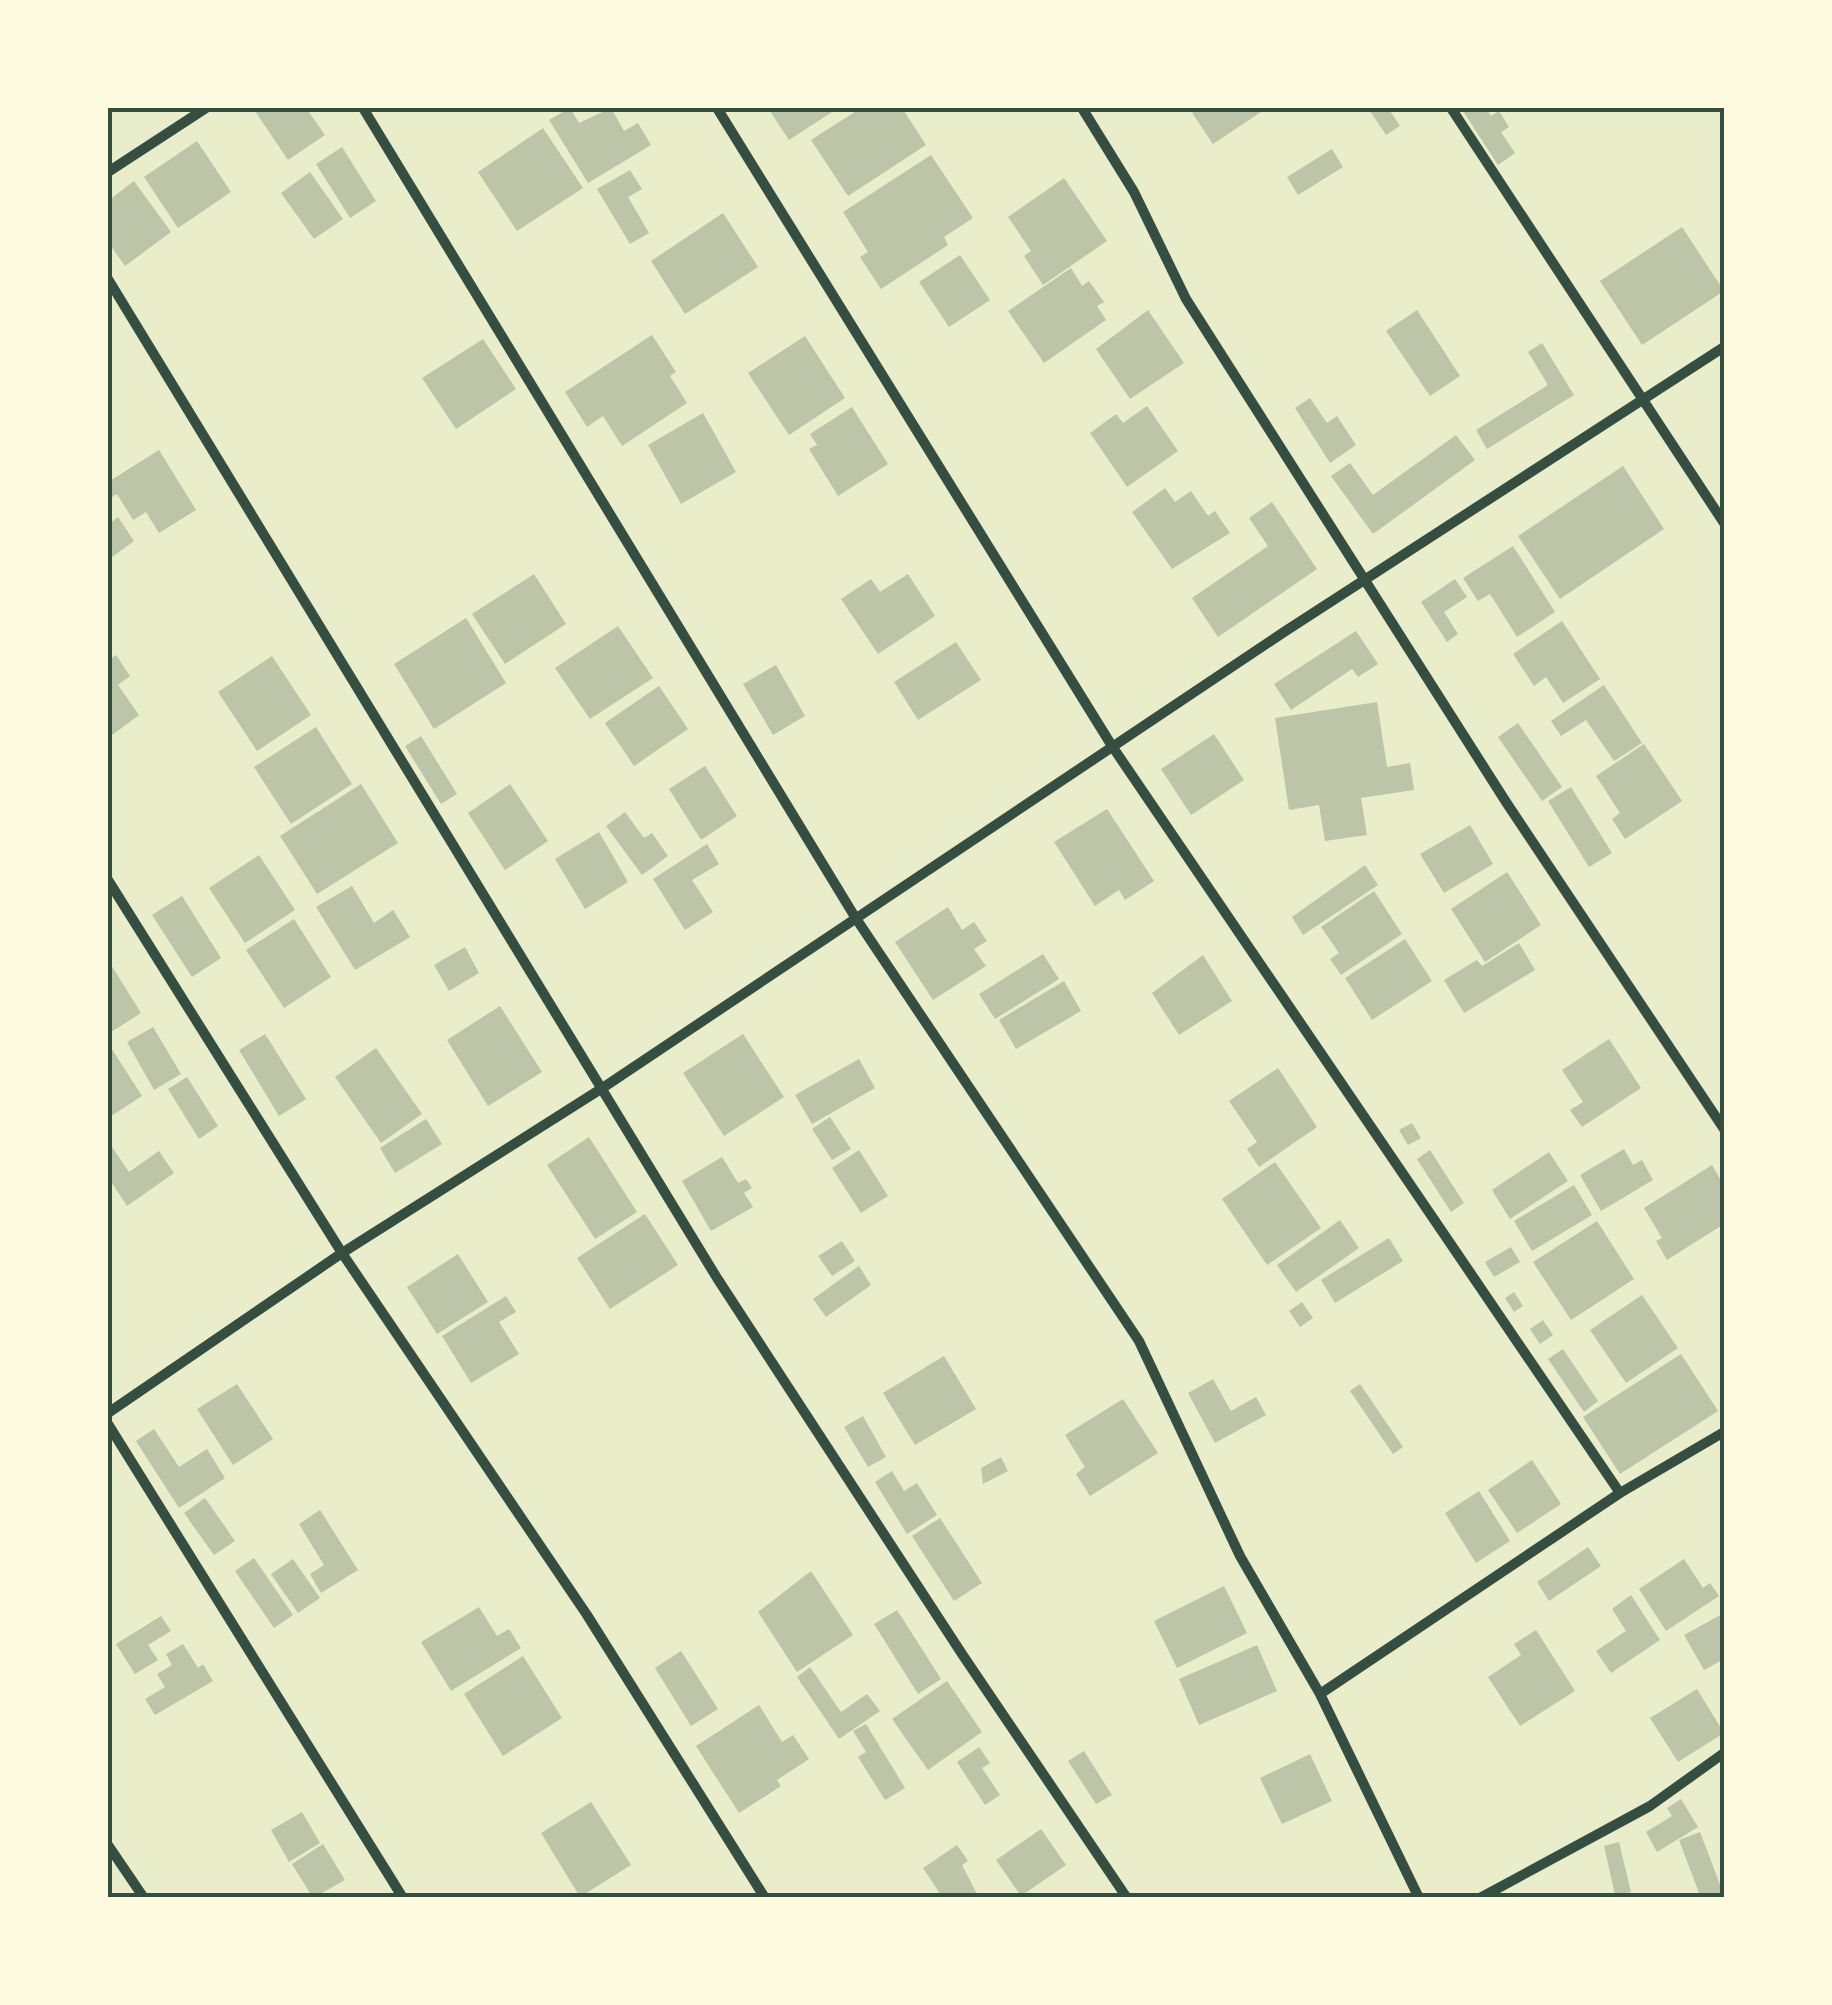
<svg xmlns="http://www.w3.org/2000/svg" width="1832" height="2005" viewBox="0 0 1832 2005" font-family="Commissioner,sans-serif">
	<rect width="100%" height="100%" fill="#e9edc9"/>
	<path fill="#bcc5a7" d="M253 108H306L325 135 288 160Z
		M570 108 579 123 611 108 624 131 638 123 651 145 588 183 549 120Z
		M768 108H838L789 140Z
		M861 108H902L926 145 848 196 811 140Z
		M1201 108H1267L1213 144 1192 113Z
		M1368 108H1388L1400 126 1386 135Z
		M1461 108H1486L1491 116 1499 111 1509 127 1501 132 1515 153 1498 165Z
		M543 128 583 188 517 231 478 172Z
		M197 141 231 192 178 228 144 177Z
		M342 147 376 201 350 218 316 164Z
		M1332 149 1343 167 1298 195 1287 177Z
		M931 155 973 218 944 237 948 245 881 289 860 257 868 252 843 212Z
		M630 170 642 189 628 197 649 233 630 244 597 189Z
		M310 172 343 219 314 239 281 193Z
		M1064 178 1107 241 1043 285 1024 256 1031 251 1008 217Z
		M134 181 171 232 125 266 108 242V201Z
		M723 213 758 267 685 314 651 261Z
		M1682 227 1724 291 1642 345 1600 281Z
		M960 255 990 300 949 327 919 282Z
		M1071 268 1082 286 1089 281 1104 302 1097 306 1106 320 1044 363 1008 311Z
		M1148 310 1184 363 1130 399 1096 349Z
		M1417 310 1460 376 1430 396 1386 331Z
		M652 335 676 372 670 376 687 403 622 446 603 416 587 427 565 392Z
		M805 336 845 398 789 435 748 373Z
		M483 339 516 389 456 429 422 378Z
		M1542 343 1574 395 1487 449 1476 430 1548 385 1528 352Z
		M1310 398 1327 423 1337 416 1356 445 1330 463 1295 408Z
		M1147 406 1178 451 1127 487 1090 433 1116 414 1123 423Z
		M852 407 888 464 838 496 809 449 817 445 810 434Z
		M703 413 736 472 681 504 648 445Z
		M1456 435 1475 460 1373 534 1331 476 1350 463 1373 495Z
		M159 450 196 510 159 533 146 512 133 520 117 494 108 499V482Z
		M1623 466 1664 529 1560 599 1518 536Z
		M1165 488 1175 502 1191 491 1208 516 1215 511 1230 533 1172 569 1132 512Z
		M1272 502 1317 569 1218 637 1192 598 1268 546 1249 518Z
		M118 517 134 541 108 560V525Z
		M1513 546 1555 612 1517 637 1490 594 1478 601 1463 578Z
		M534 574 566 624 505 664 472 614Z
		M908 574 935 616 878 654 841 599 871 579 880 592Z
		M1455 579 1467 597 1444 612 1458 634 1447 642 1421 602Z
		M466 618 506 683 434 729 394 664Z
		M1562 621 1600 679 1563 703 1546 677 1534 686 1513 654Z
		M618 626 653 678 590 719 555 668Z
		M1356 631 1378 664 1358 677 1352 669 1291 710 1274 684Z
		M956 642 981 680 918 720 894 682Z
		M116 655 130 676 118 685 139 715 108 738V661Z
		M272 656 311 715 257 751 218 692Z
		M776 665 805 716 773 735 743 684Z
		M1604 685 1642 743 1614 761 1586 720 1561 736 1551 721Z
		M659 686 688 729 634 766 605 723Z
		M1377 702 1387 767 1410 763 1414 790 1361 798 1367 835 1325 841 1319 805 1289 810 1275 718Z
		M1518 723 1562 787 1542 801 1498 737Z
		M316 727 352 784 291 824 254 767Z
		M1214 734 1244 780 1191 815 1161 769Z
		M421 736 457 794 441 804 405 746Z
		M1644 744 1682 801 1625 839 1612 819 1620 813 1596 776Z
		M705 766 737 816 701 840 669 789Z
		M361 784 398 843 317 894 280 836Z
		M510 784 548 841 505 870 468 813Z
		M1571 787 1612 853 1589 867 1548 801Z
		M1107 809 1154 881 1125 900 1119 890 1095 906 1054 842Z
		M625 812 644 838 652 833 668 856 642 875 606 826Z
		M1470 825 1493 864 1444 893 1420 854Z
		M599 832 628 882 585 909 555 859Z
		M707 844 719 864 692 880 713 912 685 930 653 879Z
		M259 855 295 910 245 943 209 888Z
		M1365 865 1378 885 1303 935 1292 917Z
		M1507 872 1541 925 1485 962 1451 909Z
		M352 886 374 923 393 910 410 937 355 970 316 907Z
		M1374 891 1402 934 1341 975 1330 959 1339 953 1321 927Z
		M182 896 221 958 192 977 152 915Z
		M948 907 962 930 974 922 987 941 974 949 986 966 933 1000 895 942Z
		M294 919 331 977 284 1008 246 950Z
		M1405 939 1432 981 1372 1020 1345 978Z
		M1519 943 1535 970 1464 1013 1444 980 1477 960 1482 966Z
		M465 947 479 973 449 991 434 965Z
		M1043 954 1059 979 995 1019 979 994Z
		M1203 955 1232 1001 1179 1035 1152 993Z
		M108 960 141 1013 108 1034Z
		M1064 981 1081 1011 1016 1049 999 1020Z
		M500 1006 542 1072 488 1106 447 1040Z
		M153 1027 181 1074 154 1090 127 1042Z
		M265 1034 306 1099 279 1116 239 1050Z
		M743 1034 784 1097 724 1136 683 1073Z
		M1609 1039 1641 1088 1582 1127 1570 1110 1583 1102 1562 1070Z
		M108 1043 142 1096 108 1118Z
		M376 1048 422 1114 381 1143 335 1077Z
		M859 1059 875 1088 812 1124 795 1095Z
		M1278 1068 1317 1127 1259 1167 1247 1149 1257 1142 1229 1101Z
		M187 1077 218 1126 199 1139 168 1089Z
		M830 1117 851 1149 832 1160 812 1129Z
		M426 1119 442 1144 395 1173 380 1148Z
		M1412 1123 1421 1138 1408 1145 1399 1130Z
		M589 1137 637 1212 595 1239 547 1165Z
		M108 1141 129 1172 159 1151 174 1173 127 1206 108 1177Z
		M1624 1149 1633 1165 1642 1160 1653 1180 1601 1211 1580 1175Z
		M859 1150 888 1196 861 1213 832 1168Z
		M1430 1150 1464 1203 1451 1212 1417 1159Z
		M1549 1152 1568 1181 1510 1219 1492 1190Z
		M722 1157 738 1183 746 1179 752 1188 744 1193 753 1207 711 1231 682 1181Z
		M1275 1162 1321 1228 1267 1265 1222 1199Z
		M1712 1165 1724 1186V1224L1667 1260 1656 1241 1662 1238 1644 1208Z
		M1574 1185 1592 1215 1532 1251 1514 1221Z
		M645 1214 678 1265 610 1309 577 1258Z
		M1340 1220 1359 1248 1296 1292 1277 1265Z
		M1597 1221 1634 1279 1571 1320 1533 1262Z
		M1389 1238 1403 1261 1335 1303 1321 1280Z
		M842 1241 855 1261 832 1276 818 1256Z
		M1511 1247 1520 1262 1494 1277 1485 1262Z
		M458 1254 488 1302 437 1334 407 1287Z
		M859 1266 871 1285 826 1317 813 1299Z
		M1514 1292 1523 1306 1514 1312 1505 1298Z
		M1642 1295 1678 1348 1626 1383 1590 1330Z
		M506 1296 516 1312 499 1322 519 1354 471 1383 442 1336Z
		M1302 1302 1313 1318 1300 1327 1289 1311Z
		M1543 1320 1553 1335 1540 1344 1530 1329Z
		M1563 1349 1598 1401 1584 1412 1548 1359Z
		M1681 1354 1718 1411 1620 1474 1583 1417Z
		M944 1356 976 1409 915 1445 883 1393Z
		M1213 1379 1231 1411 1256 1397 1266 1415 1215 1443 1188 1393Z
		M237 1384 273 1439 233 1465 197 1409Z
		M1360 1384 1403 1447 1393 1454 1350 1391Z
		M1123 1399 1158 1453 1090 1496 1076 1474 1085 1467 1065 1435Z
		M863 1416 886 1457 868 1467 844 1427Z
		M154 1429 179 1467 207 1449 225 1478 179 1508 136 1441Z
		M1001 1457 1008 1471 983 1484 981 1468Z
		M1532 1460 1561 1504 1517 1533 1488 1490Z
		M892 1471 904 1491 917 1483 937 1515 907 1534 875 1482Z
		M1479 1491 1510 1541 1476 1563 1445 1513Z
		M205 1498 235 1541 214 1555 184 1513Z
		M320 1510 358 1570 321 1593 310 1574 324 1565 299 1524Z
		M940 1518 982 1583 954 1601 912 1536Z
		M1588 1547 1601 1566 1549 1601 1537 1582Z
		M254 1558 293 1615 274 1628 235 1571Z
		M293 1559 320 1598 298 1613 271 1574Z
		M1684 1559 1703 1588 1710 1583 1719 1596 1666 1631 1639 1589Z
		M811 1571 853 1635 797 1672 758 1612Z
		M1224 1586 1247 1633 1177 1668 1154 1621Z
		M1631 1595 1660 1640 1611 1673 1596 1651 1626 1631 1612 1609Z
		M479 1607 497 1636 509 1629 521 1648 451 1691 421 1642Z
		M897 1610 941 1679 918 1694 874 1624Z
		M1724 1613V1659L1704 1670 1684 1635Z
		M161 1616 171 1631 148 1645 158 1660 135 1674 116 1644Z
		M1536 1630 1575 1691 1520 1726 1488 1677 1521 1655 1514 1644Z
		M183 1644 198 1668 203 1664 213 1681 155 1715 145 1699 165 1687 157 1674 172 1665 166 1654Z
		M1257 1645 1277 1691 1199 1725 1179 1679Z
		M681 1651 718 1709 691 1726 655 1668Z
		M523 1656 562 1718 503 1756 464 1694Z
		M810 1667 841 1712 867 1694 880 1711 839 1739 797 1677Z
		M947 1681 982 1732 928 1770 892 1719Z
		M1697 1689 1724 1733 1678 1762 1650 1718Z
		M759 1705 782 1742 793 1735 809 1759 777 1780 781 1786 739 1813 696 1746Z
		M866 1724 905 1788 885 1800 858 1757 866 1752 853 1731Z
		M979 1747 990 1763 982 1768 1000 1795 985 1805 957 1762Z
		M1084 1751 1112 1795 1096 1804 1068 1761Z
		M1310 1754 1332 1801 1282 1824 1260 1778Z
		M1681 1799 1698 1827 1657 1852 1646 1832 1672 1816 1667 1808Z
		M591 1802 631 1865 580 1897 541 1833Z
		M302 1812 320 1843 289 1862 271 1830Z
		M1041 1829 1066 1865 1021 1896 996 1860Z
		M1700 1832 1724 1895 1719 1898H1701L1679 1840Z
		M1619 1842 1631 1892 1615 1895 1604 1846Z
		M323 1844 345 1880 313 1898 292 1864Z
		M957 1845 968 1861 962 1865 979 1898H943L923 1868Z"/>
	<g fill="none" stroke-linecap="round" stroke-linejoin="round">
		<path stroke="#344e41" stroke-width="10" d="M363 108 855 917 1139 1341 1240 1556 1320 1694 1419 1898
			M717 108 1112 746 1620 1493
			M1082 108 1134 192 1186 299 1506 802 1724 1129
			M1451 108 1724 523
			M108 172 206 108
			M108 279 717 1278 962 1654 1127 1898
			M108 880 342 1253 587 1615 765 1898
			M108 1413 342 1253 604 1087 1284 632 1724 347
			M108 1424 403 1898
			M1320 1694 1620 1493 1724 1432
			M108 1845 144 1898
			M1480 1898 1650 1806 1724 1753"/>
	</g>
	<rect width="1832" height="2005" fill="none" stroke="#fefae0" stroke-width="220"/>
	<rect x="110" y="110" width="1612" height="1785" fill="none" stroke="#344e41" stroke-width="4"/>
</svg>
